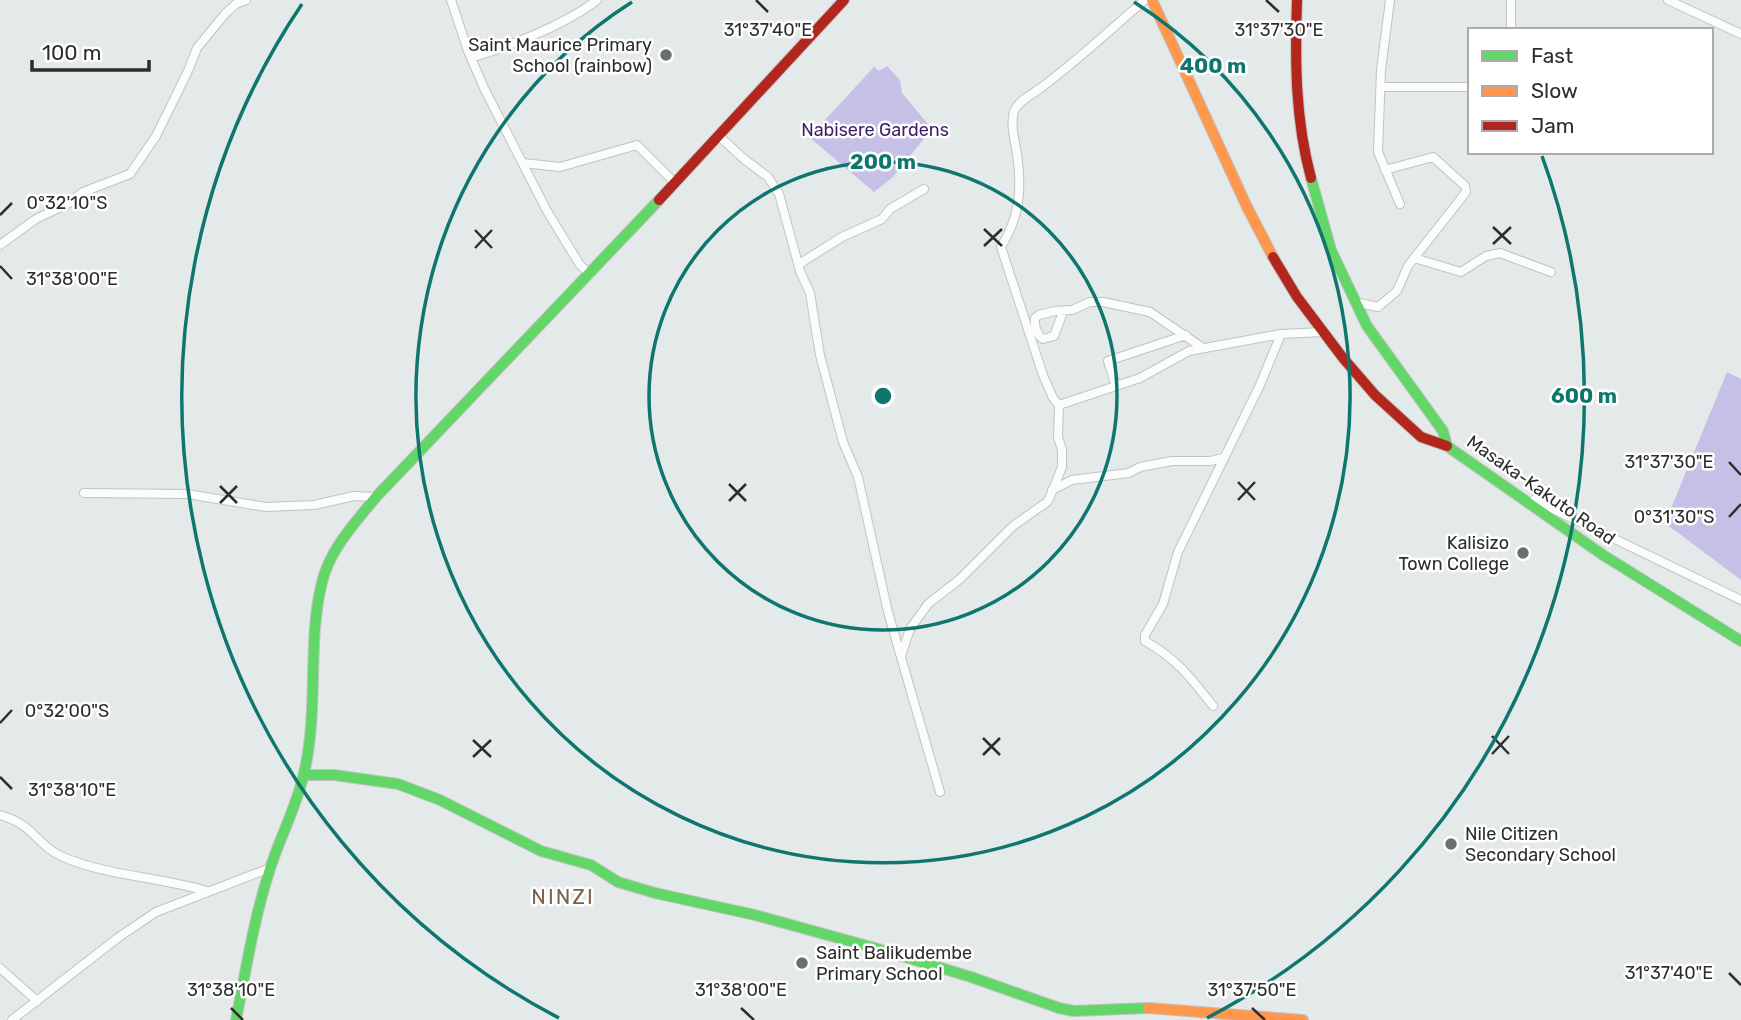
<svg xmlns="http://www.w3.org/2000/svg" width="1741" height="1020" viewBox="0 0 1741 1020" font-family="Rubik,sans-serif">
	<rect width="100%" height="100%" fill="#e4e9ea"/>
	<path fill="#c7c0e6" d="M887 66 900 80 902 93 932 129 893 177 874 192 809 137 874 67 879 71Z
		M1727 372 1741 379V580L1665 523Z"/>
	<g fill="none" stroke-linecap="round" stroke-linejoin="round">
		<g stroke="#c2c3c2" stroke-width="10">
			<path id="street" d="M451 0 468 51 484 88 547 211 580 265 590 274
				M1390 0 1381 70 1378 152 1400 204
				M1511 0V30
				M1668 0 1741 34
				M471 58C510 46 565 25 597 0
				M1381 87H1470
				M720 137 744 159 768 177 779 194 800 271 810 293 820 355 843 442 858 477 888 612 940 792
				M523 163 560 167 637 145 675 183
				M0 245 36 219 69 203 83 192 130 174 156 136 188 71 197 48 225 14 236 4 246 0
				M1414 258 1461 272 1486 256 1500 253 1551 272
				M799 264 842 237 882 219 890 209 924 189
				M1355 302 1378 307 1397 291 1408 266 1466 192 1465 186 1433 157 1385 170
				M1063 312 1054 336 1043 339C1037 335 1034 326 1035 318L1039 315 1055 311 1072 310 1090 302H1103L1150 312 1203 348
				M1116 386 1108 361 1186 335
				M1059 405 1140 378 1189 351 1281 334
				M1052 490 1072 480 1129 473 1140 467 1172 461H1210L1223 458
				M84 493 187 494 266 507 314 505 354 496 376 497
				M1534 500 1741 600
				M901 656 910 629 928 604 960 579 1013 526 1047 502 1050 497 1062 467V450L1058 437 1059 405 1053 398 1043 375 1001 247C1020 216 1022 190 1017 154 1015 141 1010 125 1014 111 1019 100 1033 94 1042 87 1078 60 1111 29 1145 0
				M1213 706C1191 678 1177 659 1145 641V635L1163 604 1178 552 1260 385 1281 334 1323 332
				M0 815C34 824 36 845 63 857 108 876 160 877 207 891
				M0 968 37 1001
				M12 1020 119 937 156 912 270 868"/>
		</g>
		<g stroke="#c2c3c2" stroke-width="12">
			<path id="fast" d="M1311 178 1331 250 1367 326 1443 431 1447 446 1603 555 1741 641
				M304 775H334L398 784 440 800 541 851 591 865 618 882 655 893 755 915 875 948 971 977 1059 1008 1074 1011 1148 1008
				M236 1020C246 969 254 918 270 869 280 837 297 806 304 773 319 711 307 642 322 582 330 549 355 523 376 497L659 200"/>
		</g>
		<g stroke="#c2c3c2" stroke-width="12">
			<path id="slow" d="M1152 0 1247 207 1273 257
				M1148 1008 1303 1020"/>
		</g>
		<g stroke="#c2c3c2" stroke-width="12">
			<path id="jam" d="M1297 0C1295 60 1295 119 1311 178
				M659 200 844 0
				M1273 257 1297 297 1343 358 1375 395 1421 437 1447 446"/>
		</g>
		<use href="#street" stroke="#fbfcfc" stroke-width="8"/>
		<use href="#fast" stroke="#63d668" stroke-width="10"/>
		<use href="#slow" stroke="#ff974d" stroke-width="10"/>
		<use href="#jam" stroke="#b3261e" stroke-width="10"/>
	</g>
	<path fill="none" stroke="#2d2d2d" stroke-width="2.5" d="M756 0 768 12M1266 0 1279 12M0 215 12 203M1493 227 1511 244M984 229 1002 246M475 230 492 248M1493 244 1511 227M984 246 1002 229M475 248 492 230M0 266 12 279M1729 462 1741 475M1238 482 1255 500M729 484 746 501M220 486 237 503M1238 500 1255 482M729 501 746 484M220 503 237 486M1729 517 1741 504M0 723 12 710M1492 736 1509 754M983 738 1000 755M473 740 491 757M1492 754 1509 736M983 755 1000 738M473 757 491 740M0 777 12 789M1729 973 1741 985M231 1008 243 1020M741 1008 754 1020M1252 1008 1265 1020"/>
	<g fill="none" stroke="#0f766e" stroke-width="3.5">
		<circle cx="883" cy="396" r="234"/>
		<path d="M1134 2A467 467 0 1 1 632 2"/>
		<path d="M559 1018A701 701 0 0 1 302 4M1542 156A701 701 0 0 1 1207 1018"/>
	</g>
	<g fill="#6d6f6f" stroke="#fff" stroke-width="2.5">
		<circle cx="666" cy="55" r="7"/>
		<circle cx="1523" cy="553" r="7"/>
		<circle cx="1451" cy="844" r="7"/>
		<circle cx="802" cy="963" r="7"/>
	</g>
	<g text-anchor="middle" stroke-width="5" stroke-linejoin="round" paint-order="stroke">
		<g font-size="18" fill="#2d2d2d" stroke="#fff" text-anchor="end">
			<text x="652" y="51">Saint Maurice Primary<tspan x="652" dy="21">School (rainbow)</tspan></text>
			<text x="1509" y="549">Kalisizo<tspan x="1509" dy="21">Town College</tspan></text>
			<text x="1465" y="840" text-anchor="start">Nile Citizen<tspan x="1465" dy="21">Secondary School</tspan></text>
			<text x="816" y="959" text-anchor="start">Saint Balikudembe<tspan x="816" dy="21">Primary School</tspan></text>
		</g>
		<g font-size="18" fill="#3b1e69" stroke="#fff">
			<text x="875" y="136">Nabisere Gardens</text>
		</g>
		<g font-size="18" fill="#2d2d2d" stroke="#fff">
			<text transform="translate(1541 490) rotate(35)" y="6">Masaka-Kakuto Road</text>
		</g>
		<g font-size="21" letter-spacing="2" fill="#7d614e" stroke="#fff">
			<text x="563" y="904">NINZI</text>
		</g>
	</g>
	<g font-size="18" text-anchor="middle" fill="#2d2d2d" stroke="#fff" stroke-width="5" stroke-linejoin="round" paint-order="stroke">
		<text x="768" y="36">31°37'40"E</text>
		<text x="1279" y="36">31°37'30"E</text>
		<text x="67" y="209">0°32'10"S</text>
		<text x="72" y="285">31°38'00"E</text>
		<text x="1669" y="468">31°37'30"E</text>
		<text x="1674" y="523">0°31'30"S</text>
		<text x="67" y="717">0°32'00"S</text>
		<text x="72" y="796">31°38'10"E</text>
		<text x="1669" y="979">31°37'40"E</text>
		<text x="231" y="996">31°38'10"E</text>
		<text x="741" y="996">31°38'00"E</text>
		<text x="1252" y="996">31°37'50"E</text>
	</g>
	<circle cx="883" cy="396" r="10" fill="#0f766e" stroke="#fff" stroke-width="3.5"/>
	<g font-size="21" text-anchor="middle" font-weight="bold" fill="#0f766e" stroke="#fff" stroke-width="5" stroke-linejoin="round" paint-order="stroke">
		<text x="1213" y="73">400 m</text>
		<text x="883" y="169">200 m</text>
		<text x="1584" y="403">600 m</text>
	</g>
	<rect x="1468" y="28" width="245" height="126" fill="#ffffff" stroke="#ababab" stroke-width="2"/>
	<rect x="1482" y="51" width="35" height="10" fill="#63d668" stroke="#ababab" stroke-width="2"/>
	<text x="1531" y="63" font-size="21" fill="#2d2d2d">Fast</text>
	<rect x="1482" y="86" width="35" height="10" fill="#ff974d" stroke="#ababab" stroke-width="2"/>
	<text x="1531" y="98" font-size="21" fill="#2d2d2d">Slow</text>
	<rect x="1482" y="121" width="35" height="10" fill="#b3261e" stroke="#ababab" stroke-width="2"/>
	<text x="1531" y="133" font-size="21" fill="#2d2d2d">Jam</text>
	<path d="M32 60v10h117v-10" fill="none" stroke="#2d2d2d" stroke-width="3.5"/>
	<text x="42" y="60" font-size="21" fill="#2d2d2d" stroke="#ffffff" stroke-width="5" paint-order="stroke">100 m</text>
</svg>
